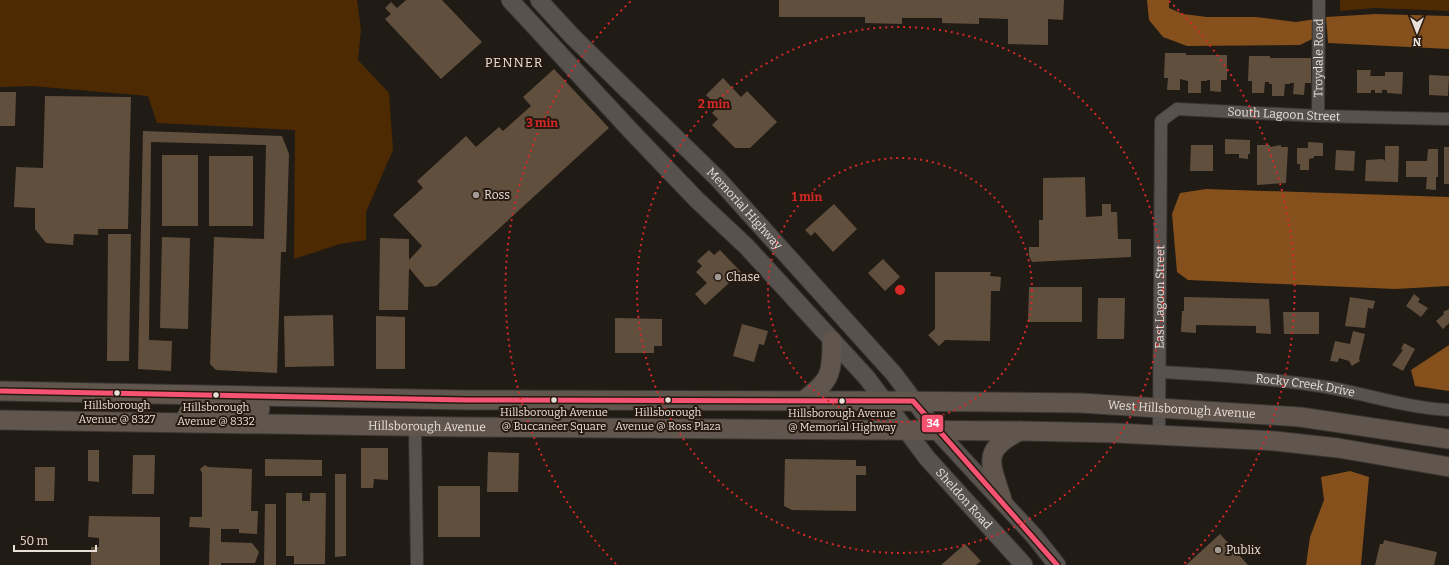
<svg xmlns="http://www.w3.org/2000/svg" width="1449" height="565" viewBox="0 0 1449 565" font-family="Bitter,serif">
	<rect width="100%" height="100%" fill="#211b15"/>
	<path fill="#4e2a03" d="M0 0H357L361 30 358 60 389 93 393 150 366 212V240L340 244 294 259 295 130 157 123 148 96 32 86 0 87Z
		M1340 0H1449V11L1375 8 1340 11Z"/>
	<path fill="#85501b" d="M1147 0H1169V8L1183 14 1207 17H1256L1296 22 1316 19 1314 38 1300 45 1187 46 1163 37 1149 20Z
		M1375 14 1449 16V49L1328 43 1326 17Z
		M1206 189 1449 197V286L1395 289 1188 280 1177 272 1172 214 1180 193Z
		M1449 345V391L1415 386 1411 370Z
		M1350 471 1369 477 1361 565H1306L1310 537 1324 500 1321 477Z"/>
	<path fill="#614f3e" d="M406 0H442L482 42 441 79 385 19 391 14 385 8 391 2 397 8Z
		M779 0H1064L1063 20 1048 19V45L1008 44V19L979 18V24L942 23V18H902V24L865 23V17H779Z
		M1165 53H1186V55H1227V80H1221V92L1210 91V80H1207V81H1201V93H1188V81L1180 79V90H1167L1168 78H1164Z
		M1249 56H1270V58H1311V83H1305L1304 95 1293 94 1294 83H1290V84H1285L1284 96H1272V84H1269V82H1265L1264 93H1252V81H1248Z
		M554 69 609 128 436 286 425 287 409 268 408 310H379L380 238 409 239V260L422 246 393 215 423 188 417 181 466 136 476 147 499 127 503 131 531 106 523 97Z
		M1357 70H1371L1370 76H1385V72H1403L1402 94 1387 93V90H1382V93H1375V90H1371V93H1357Z
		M1429 75 1449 76 1448 96 1429 95Z
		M723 78 741 97 747 91 777 122 750 148H735L712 125 718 119 712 113 718 107 706 95Z
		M0 92H16L15 126H0Z
		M45 96 131 97 128 229H98V235L74 234 73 245 46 243 35 229V208L14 207 16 167 43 168Z
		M143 131 282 136 289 154 286 252H281L277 373 216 370 210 364 214 237 264 239 266 145 151 142 149 340 172 341 171 371 138 369Z
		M1225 139 1250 140V154H1248V159L1239 158V154H1225Z
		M1308 142 1323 143V156H1314V158L1309 159V170H1300V164H1297V148H1308Z
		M1191 145H1213V171H1190Z
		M1257 145H1270V147L1281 145V147H1288L1286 183 1257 185Z
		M1385 146H1399L1398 182 1365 181 1366 160 1383 159 1385 161Z
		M1444 147H1449V184H1444Z
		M1428 149H1438V177H1436V190L1426 189 1427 177H1406V161H1427Z
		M1336 150 1355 151 1354 171 1335 170Z
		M162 155H198V226H162Z
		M209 156H253V226H209Z
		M1085 177 1086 217 1102 216V204H1111V212H1117L1118 239H1131V257L1032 262 1029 256V247H1039V220H1043V178Z
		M834 204 857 229 833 252 815 232 811 236 805 230Z
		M108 234H131L129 361H107Z
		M162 237 190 238 188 329 160 328Z
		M709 250 714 255 720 250 741 272 705 305 695 294 707 283 696 272 702 266 697 261Z
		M883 259 900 277 885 291 868 273Z
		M935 272H991L990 276 1001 277 1000 291H991L990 341 945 340 939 346 928 335 935 329Z
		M1029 287H1082V322H1028Z
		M1414 294 1420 299 1418 302 1428 308 1421 317 1406 306Z
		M1184 297 1269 299 1271 334 1256 333V326L1196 325V333L1181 332 1182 311H1184Z
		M1350 297 1375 301 1373 309 1368 308 1365 328 1345 326Z
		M1098 298H1125L1124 339H1097Z
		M1449 309V323L1443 329 1436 321 1444 314 1443 312Z
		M1283 312H1319V334H1284Z
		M333 315 334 366 285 367 284 316Z
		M376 316 405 317V369H376Z
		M615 318 662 319V346H654V353H615Z
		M742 324 768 331 764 345 759 344 754 362 733 356Z
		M1353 331 1365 334 1359 359 1360 361 1352 366 1349 361 1339 358 1338 362 1330 361 1335 341 1350 344Z
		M1404 343 1415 349 1403 371 1392 365 1403 350 1401 349Z
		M361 448H388V480L374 479 373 488H361Z
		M88 450H99V482L88 481Z
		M488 452 519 453 518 492H487Z
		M133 455H155L154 494H132Z
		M265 459 322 460V476H265Z
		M785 459 856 460V466H866V475H856V511L792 510 784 506Z
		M205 465 208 467 252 469 251 511H258L257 534 239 533V529H221V542L252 543 259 552 255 563H221V565H209L210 528 189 527 190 517H202V473L200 469Z
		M35 467H55L54 501H35Z
		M335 474H346V556L335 557Z
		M438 486H480V537H438Z
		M286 493H302V501H310V493H326L325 564H294V556H286Z
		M265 504H276V565H264Z
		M89 516 160 517V565H91V547H99V538L88 537Z
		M1220 534 1248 565H1186Z
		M1384 540 1437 552 1434 565H1375L1380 544H1383Z
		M965 544 981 561 976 565H941Z"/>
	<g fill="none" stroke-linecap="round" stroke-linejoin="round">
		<g stroke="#3a3532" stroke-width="14">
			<g id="minor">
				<path id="s1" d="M1318 116 1319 0"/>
				<path id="s2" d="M1160 372C1215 375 1271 378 1326 387 1367 394 1407 408 1449 410"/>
				<path d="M415 426 417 565"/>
				<path id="s3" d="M1159 436 1161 121 1177 109 1318 116 1449 119"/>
			</g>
		</g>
		<g stroke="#3a3532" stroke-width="19">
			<g id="secondary">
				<path id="s4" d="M510 0 631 131 697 200 747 247 867 378 927 458 1024 565"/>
				<path id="s5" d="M539 0 571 35 718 179 894 374 936 430 1034 536 1057 565"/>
			</g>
		</g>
		<g stroke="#3a3532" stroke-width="21">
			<g id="primary">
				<path id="s6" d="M0 391 467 400 885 401 1081 403 1300 417 1449 439"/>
				<path d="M802 402C830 380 832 377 832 341"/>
				<path id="s7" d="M0 420 462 427 1022 431 1117 433 1275 441 1338 448 1449 467"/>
				<path d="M184 422 189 412 197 409H260"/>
				<path d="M1002 500C991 464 980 450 1020 431"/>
			</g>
		</g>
		<use href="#minor" stroke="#58524e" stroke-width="12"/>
		<use href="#secondary" stroke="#58524e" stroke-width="17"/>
		<use href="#primary" stroke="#60564d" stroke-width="19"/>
		<g stroke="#261a10" stroke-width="8">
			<path id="bus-1" d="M0 391 467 400 913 401 1057 565"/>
		</g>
		<use href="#bus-1" stroke="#f65372" stroke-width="5"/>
	</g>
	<g fill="none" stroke="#d62828" stroke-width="2" stroke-dasharray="2 4">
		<circle cx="900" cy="290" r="132"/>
		<circle cx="900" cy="290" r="263"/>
		<path d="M616 564A395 395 0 0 1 631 1M1169 1A395 395 0 0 1 1184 564"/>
	</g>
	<g fill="#a29a94" stroke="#261a10" stroke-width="1.5">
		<circle cx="476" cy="195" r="4"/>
		<circle cx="718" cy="277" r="4"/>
		<circle cx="1218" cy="550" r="4"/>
	</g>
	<g fill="#e8dfd9" stroke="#261a10" stroke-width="1.5">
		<circle cx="117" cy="393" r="3.5"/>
		<circle cx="216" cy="395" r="3.5"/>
		<circle cx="554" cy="400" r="3.5"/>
		<circle cx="668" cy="400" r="3.5"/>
		<circle cx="842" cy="401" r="3.5"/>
	</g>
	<g text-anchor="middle" stroke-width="4" stroke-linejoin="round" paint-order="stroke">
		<g font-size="11" fill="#e8dfd9" stroke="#261a10">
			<text x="117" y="409">Hillsborough<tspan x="117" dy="14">Avenue @ 8327</tspan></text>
			<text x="216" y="411">Hillsborough<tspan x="216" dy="14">Avenue @ 8332</tspan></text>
			<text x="554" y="416">Hillsborough Avenue<tspan x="554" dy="14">@ Buccaneer Square</tspan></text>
			<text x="668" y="416">Hillsborough<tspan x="668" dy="14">Avenue @ Ross Plaza</tspan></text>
			<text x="842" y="417">Hillsborough Avenue<tspan x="842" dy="14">@ Memorial Highway</tspan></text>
		</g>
		<g font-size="12" fill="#e8dfd9" stroke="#261a10">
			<text dy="4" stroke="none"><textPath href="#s1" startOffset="58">Troydale Road</textPath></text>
			<text dy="4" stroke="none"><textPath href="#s3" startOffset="442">South Lagoon Street</textPath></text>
			<text dy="4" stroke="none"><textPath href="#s5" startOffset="293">Memorial Highway</textPath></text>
			<text dy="4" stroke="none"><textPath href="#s3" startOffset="139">East Lagoon Street</textPath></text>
			<text dy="4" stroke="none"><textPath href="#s2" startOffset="146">Rocky Creek Drive</textPath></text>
			<text dy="4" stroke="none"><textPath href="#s6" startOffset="1182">West Hillsborough Avenue</textPath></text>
			<text dy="4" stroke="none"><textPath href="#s7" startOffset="427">Hillsborough Avenue</textPath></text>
			<text dy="4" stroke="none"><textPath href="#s4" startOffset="675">Sheldon Road</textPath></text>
		</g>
		<g font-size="12" fill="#e8dfd9" stroke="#261a10" text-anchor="start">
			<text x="484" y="199">Ross</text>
			<text x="726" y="281">Chase</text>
			<text x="1226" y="554">Publix</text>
		</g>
		<g font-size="13" letter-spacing="1" fill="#e8dfd9" stroke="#261a10">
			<text x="514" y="67">PENNER</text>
		</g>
	</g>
	<circle cx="900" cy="290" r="6" fill="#d62828" stroke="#261a10" stroke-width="2"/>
	<g font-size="12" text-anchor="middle" font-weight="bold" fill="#d62828" stroke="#261a10" stroke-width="4" stroke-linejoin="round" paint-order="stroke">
		<text x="714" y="108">2 min</text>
		<text x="542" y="127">3 min</text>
		<text x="807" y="201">1 min</text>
	</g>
	<rect stroke="#261a10" stroke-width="1.5" x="921" y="414" width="23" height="19" rx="4" fill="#f65372"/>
	<g font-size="11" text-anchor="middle" font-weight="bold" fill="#fff">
		<text x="933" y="427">34</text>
	</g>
	<g transform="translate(1417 32) rotate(180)" stroke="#261a10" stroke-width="3" paint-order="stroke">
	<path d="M0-3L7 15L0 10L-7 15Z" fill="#e8dfd9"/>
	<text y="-6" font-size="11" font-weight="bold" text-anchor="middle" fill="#e8dfd9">N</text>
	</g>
	<path d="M14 545v6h82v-6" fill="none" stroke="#e8dfd9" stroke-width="2"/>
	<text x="20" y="545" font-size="12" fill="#e8dfd9" stroke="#261a10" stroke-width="3" paint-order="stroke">50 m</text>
</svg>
